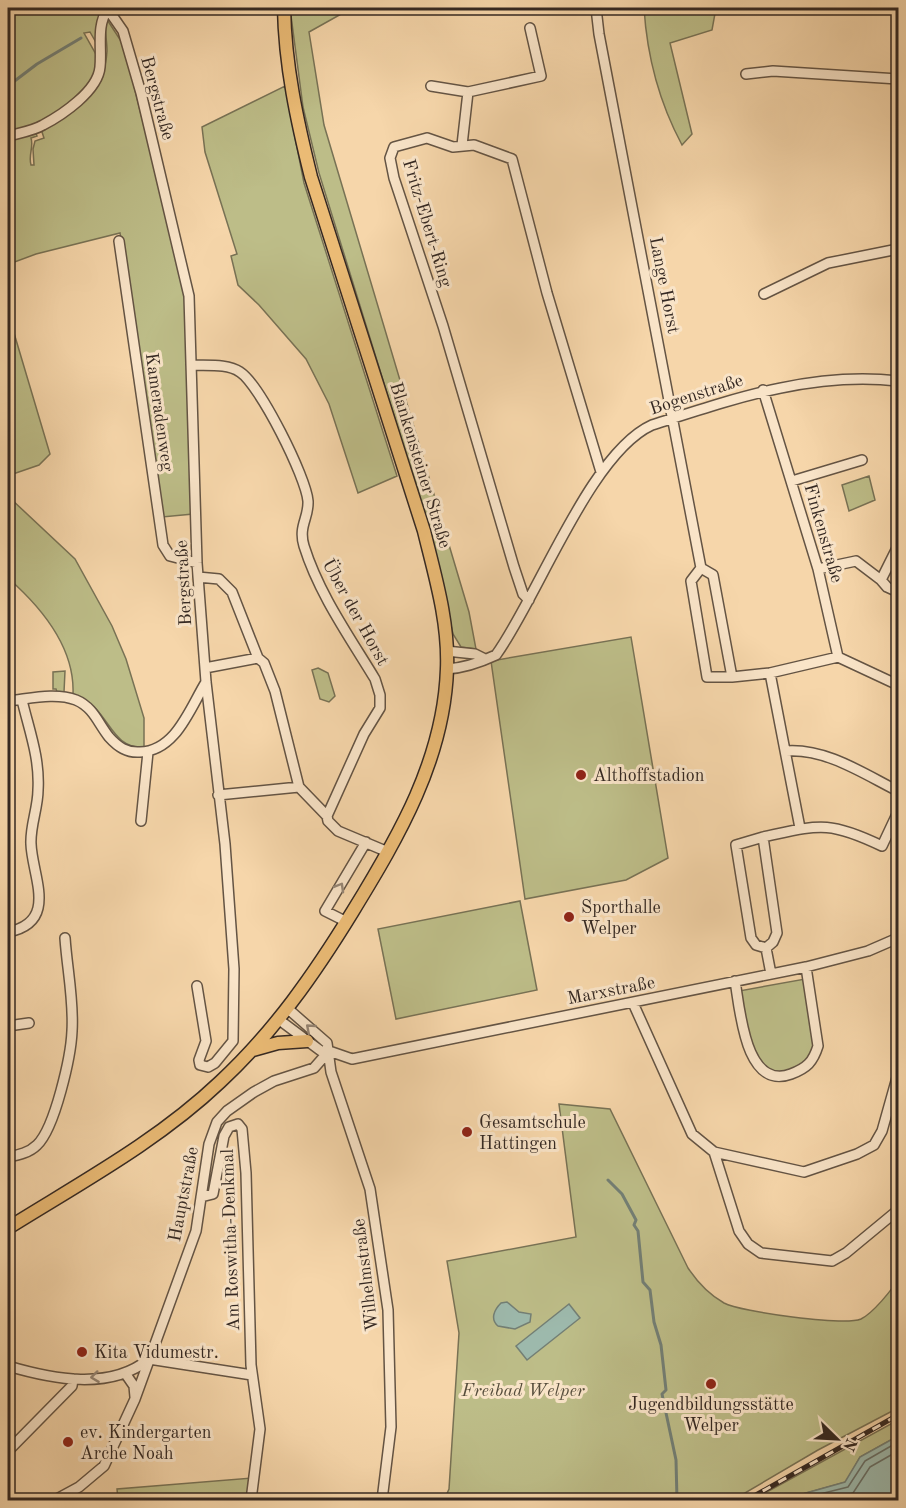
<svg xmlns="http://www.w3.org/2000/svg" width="906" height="1508" viewBox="0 0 906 1508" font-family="'Old Standard TT',serif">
	<rect width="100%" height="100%" fill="#f6d6aa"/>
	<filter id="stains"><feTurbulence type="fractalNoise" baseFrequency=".00333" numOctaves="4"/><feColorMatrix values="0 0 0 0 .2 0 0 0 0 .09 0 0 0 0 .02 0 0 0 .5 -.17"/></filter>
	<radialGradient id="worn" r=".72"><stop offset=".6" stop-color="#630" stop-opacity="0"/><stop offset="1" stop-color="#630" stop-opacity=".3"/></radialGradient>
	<path fill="#bdbd88" stroke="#787255" stroke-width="1.5" d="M8 8H95L102 14 98 46 90 32 84 33 98 58 95 78 68 104 39 124 8 134Z
		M290 8H352L309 32 324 125 469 612 476 649 461 647 453 634 429 529 319 173 303 107Z
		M644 8H716L712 30 670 43 692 134 682 145C659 102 647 56 644 8Z
		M106 18 121 41 132 78 187 299 193 514 162 517 120 233 36 254 9 264 8 273V139L35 131 37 136 31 138C34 147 28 155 31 165H34L33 149 35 141 44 138 41 129C73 111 105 93 107 51 107 39 104 30 106 18Z
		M285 86 304 183 397 476 358 493 329 404 306 359 259 305 238 285 231 256 237 254 205 152 202 127Z
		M8 289 14 333 50 454 39 465 10 475V498L75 559 112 626 126 659 144 718V748C117 747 113 728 97 710 91 703 82 699 73 694 75 647 41 607 8 578Z
		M869 476 875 500 849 511 842 485Z
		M631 637 668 858 626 880 525 899 491 661Z
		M318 668 328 673 335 696 329 702 320 699 312 670Z
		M65 671 64 692H57L56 689H53V672Z
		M520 901 537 990 396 1019 378 929Z
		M805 979 816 1046 803 1067 785 1073 765 1069 751 1051 739 991Z
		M559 1104 610 1109 688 1268C698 1283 708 1294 724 1303 741 1312 844 1326 861 1319 873 1313 892 1290 898 1279V1408L818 1450 733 1500H444L449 1489 459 1333 447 1261 576 1237Z
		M898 1420V1436L860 1457 846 1482 781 1500H752Z
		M252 1478 248 1500H118L117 1489Z"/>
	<path fill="#9db9ac" stroke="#737f75" stroke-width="1.5" d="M507 1302 519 1312 531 1314 530 1322 515 1329 498 1326C490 1319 494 1310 501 1303Z
		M569 1304 580 1318 527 1360 516 1346Z
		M898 1436V1500H781L845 1482 860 1457Z"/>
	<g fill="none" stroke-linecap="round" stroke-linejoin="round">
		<path stroke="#687067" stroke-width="1.5" d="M796 1500 848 1487 865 1461 898 1442
			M826 1500 853 1493 870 1467 898 1451"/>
		<path stroke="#737f75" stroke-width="3" d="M8 86 37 64 81 38
			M608 1180 622 1194 636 1220 634 1225 638 1231 643 1282 650 1290 654 1322 661 1345 666 1390 662 1394 676 1460 677 1500"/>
		<g stroke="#645444" stroke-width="12">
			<path id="minor" d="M107 8 123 31 141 93 189 296 197 563 206 682 225 844 234 969 233 1041 215 1063 208 1067 200 1065 199 1060 206 1041 197 986
				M596 8 599 34 701 568
				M746 74 773 71 898 79
				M431 86 468 92 541 76 530 28
				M8 136C19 133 33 131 43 125 62 115 98 91 100 67 102 48 96 25 108 9
				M462 145 468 92
				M119 241 163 545 170 556 197 563
				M764 294 828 263 898 249
				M191 365C206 366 227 363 240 372 260 385 306 477 308 501 309 518 298 526 304 546 319 594 349 636 375 679L380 695V708L364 734 327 816 328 821 338 831 388 852
				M763 390 818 569 838 657 898 685
				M898 462V463
				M792 481 862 460
				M818 569 856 561 881 580 898 546
				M198 577 219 579 232 592 258 658 264 663 275 691 299 787 327 816
				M881 580 887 587 898 592
				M529 600 523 594 514 567 443 326 394 178 390 158 394 147 427 138 453 147 474 145 512 159 547 293 601 472
				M446 651 475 654 483 658
				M205 668 258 658
				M447 669C465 668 481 662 496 655 538 597 590 453 652 425 733 399 813 371 898 381
				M770 673 800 828
				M732 677H707L691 581 701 568 713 575 732 677 770 673 838 657
				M8 701C29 699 55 692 76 700 93 707 98 723 109 737 118 747 127 753 140 752 176 751 190 708 206 682
				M786 751C826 748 864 774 898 791
				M218 795 299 787
				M141 821 148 752
				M763 837 777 933 773 942 766 948 756 945 751 938 736 845Z
				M763 837C819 825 828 820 882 846L898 812
				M347 922 325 911 366 842
				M8 932C59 922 32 876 31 844 30 826 38 808 38 790 40 758 29 730 22 700
				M766 948 771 974
				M735 981C740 1009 745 1091 791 1074 807 1068 813 1062 818 1046L806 967
				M633 1003 692 1134 714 1152 804 1172 857 1154 874 1145 882 1131 898 1074
				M287 1008 327 1043 331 1072 370 1189 388 1310 391 1427 382 1500
				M278 1019 321 1051H329L352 1059 806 967 868 951 898 938
				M8 1026 29 1023
				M714 1152 739 1231 748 1244 761 1253 832 1261 846 1253 898 1210
				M8 1157C18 1155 29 1153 37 1145 55 1128 71 1056 72 1031 74 1001 67 968 65 938
				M201 1197 213 1194 224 1136 229 1127 238 1124 242 1129 246 1173 251 1365 260 1429 251 1500
				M149 1359 252 1375
				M8 1366C52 1379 110 1391 149 1359
				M125 1373 134 1386 135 1397
				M8 1451 72 1386 73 1379
				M55 1500 79 1487 104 1466 135 1399 196 1231 209 1144 217 1122 227 1111 254 1092 274 1081 314 1068 329 1051"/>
		</g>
		<g stroke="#342822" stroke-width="15">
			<path id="major" d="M253 1050 278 1043 307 1041
				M8 1228C80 1183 158 1141 220 1082 274 1032 315 973 353 911 399 836 444 759 447 669 449 622 435 576 424 531L311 177C297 121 285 65 284 8"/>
		</g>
		<use href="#minor" stroke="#f9e4c8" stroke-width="9"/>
		<use href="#major" stroke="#ebbb75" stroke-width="12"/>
		<g stroke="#342822" stroke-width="5">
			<path id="rail" d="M747 1500 898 1415"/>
		</g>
		<use href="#rail" stroke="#f9e4c8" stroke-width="3" stroke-dasharray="9" stroke-linecap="butt"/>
	</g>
	<defs><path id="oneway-chevron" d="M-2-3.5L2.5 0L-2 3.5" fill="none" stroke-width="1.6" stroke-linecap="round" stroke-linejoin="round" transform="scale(1.5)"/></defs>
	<g stroke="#968675">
		<use href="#oneway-chevron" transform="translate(340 887) rotate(-60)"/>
		<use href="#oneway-chevron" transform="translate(310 1028) rotate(-139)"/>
		<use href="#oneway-chevron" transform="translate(95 1377) rotate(173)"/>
	</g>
	<g fill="#8f2418" stroke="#f9e4c8" stroke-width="2">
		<circle cx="581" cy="775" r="6"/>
		<circle cx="569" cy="917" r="6"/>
		<circle cx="467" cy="1132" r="6"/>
		<circle cx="82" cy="1352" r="6"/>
		<circle cx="711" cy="1384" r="6"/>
		<circle cx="68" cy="1442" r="6"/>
	</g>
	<g text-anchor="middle" stroke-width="6" stroke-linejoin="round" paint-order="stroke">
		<g font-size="18" fill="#342822" stroke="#f9e4c8">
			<text transform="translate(158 98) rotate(75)" y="6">Bergstraße</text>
			<text transform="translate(428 223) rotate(73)" y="6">Fritz-Ebert-Ring</text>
			<text transform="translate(665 285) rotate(79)" y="6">Lange Horst</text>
			<text transform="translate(696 394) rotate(-18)" y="6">Bogenstraße</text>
			<text transform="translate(160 412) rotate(82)" y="6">Kameradenweg</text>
			<text transform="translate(421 465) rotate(73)" y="6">Blankensteiner Straße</text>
			<text transform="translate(824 533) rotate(74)" y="6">Finkenstraße</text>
			<text transform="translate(183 583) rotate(-93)" y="6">Bergstraße</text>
			<text transform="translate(356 612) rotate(61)" y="6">Über der Horst</text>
			<text transform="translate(611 990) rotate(-11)" y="6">Marxstraße</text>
			<text transform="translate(183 1194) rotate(-79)" y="6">Hauptstraße</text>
			<text transform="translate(230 1240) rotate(-92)" y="6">Am Roswitha-Denkmal</text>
			<text transform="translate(365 1275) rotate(-97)" y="6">Wilhelmstraße</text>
		</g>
		<g font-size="18" fill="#342822" stroke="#f9e4c8" text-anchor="start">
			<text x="593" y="781">Althoffstadion</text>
			<text x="581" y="913">Sporthalle<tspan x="581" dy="21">Welper</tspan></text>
			<text x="479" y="1128">Gesamtschule<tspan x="479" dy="21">Hattingen</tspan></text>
			<text x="94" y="1358">Kita Vidumestr.</text>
			<text x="711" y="1410" text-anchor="middle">Jugendbildungsstätte<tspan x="711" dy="21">Welper</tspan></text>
			<text x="80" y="1438">ev. Kindergarten<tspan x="80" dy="21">Arche Noah</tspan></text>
		</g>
		<g font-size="18" font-style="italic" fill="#564d3c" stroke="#f9e4c8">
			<text x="523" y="1396">Freibad Welper</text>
		</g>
	</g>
	<rect width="906" height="1508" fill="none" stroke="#f6d6aa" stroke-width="30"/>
	<rect x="9" y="9" width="888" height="1490" fill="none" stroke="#342822" stroke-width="3"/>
	<rect x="15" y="15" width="876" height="1478" fill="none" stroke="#342822" stroke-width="1.5"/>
	<g transform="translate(837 1439) rotate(114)" stroke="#f9e4c8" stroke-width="4.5" paint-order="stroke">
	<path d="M0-4.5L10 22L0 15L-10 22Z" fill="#342822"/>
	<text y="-9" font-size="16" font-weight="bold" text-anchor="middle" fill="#342822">N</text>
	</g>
	<rect width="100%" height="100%" filter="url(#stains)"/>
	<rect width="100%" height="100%" fill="url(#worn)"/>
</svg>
